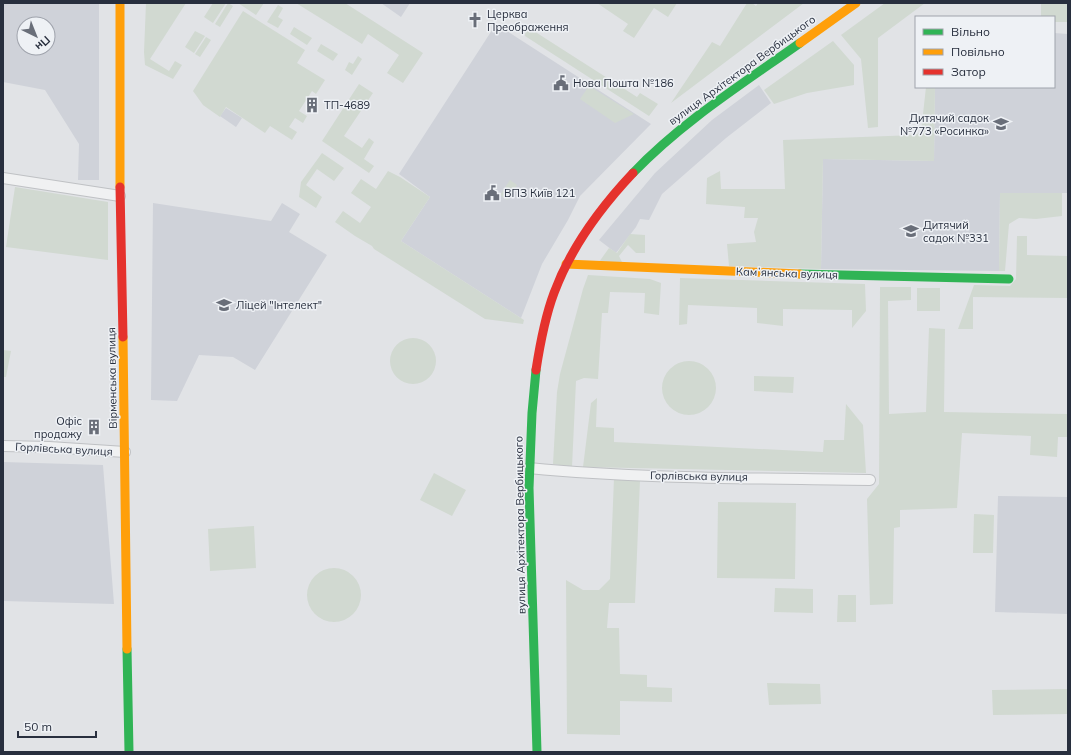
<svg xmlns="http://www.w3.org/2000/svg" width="1071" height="755" viewBox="0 0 1071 755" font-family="Mulish,sans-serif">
	<rect width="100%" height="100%" fill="#e1e3e6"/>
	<path fill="#cfd2d9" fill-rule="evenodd" d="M3 3H99V180H78L79 144 45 90 3 82ZM24 24H48V48H24Z
		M381 3H410L401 17Z
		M496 24 651 124 580 196 568 220 542 264 521 318 401 241 430 197 399 174Z
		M1054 33 1068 34V193H1000L999 271 821 269 823 159 934 161 935 87H1054Z
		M759 85 771 103 726 138 662 194 649 220 640 219 636 227 616 253 599 240 655 173 712 120Z
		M226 108 242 118 236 127 220 116Z
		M153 203 271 221 282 203 300 214 289 232 327 255 255 370 233 357 199 355 177 401 151 400Z
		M3 462 103 465 114 604 3 601Z
		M998 496 1068 497V614L995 612Z"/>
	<path fill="#d1d9d1" d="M146 3H186L150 59 169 71 175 61 182 65 173 79 145 65 144 52Z
		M213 3H226L213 23 204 17Z
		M228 3 233 6 220 27 215 24Z
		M238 3H264L256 15Z
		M296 3H345L423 53 403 83 387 73 399 55 368 34 362 44Z
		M597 3H677L668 17 654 8 634 38 623 31 628 24Z
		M747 3H752L756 6 758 3H804L671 103 712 42 720 46Z
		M885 3H925L878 38V127L868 128 861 59 841 35Z
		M1041 3H1068V22H1054V17H1041Z
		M278 5 283 8 278 17 283 20 278 28 267 22Z
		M243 11 305 50 297 63 325 80 316 94 312 91 299 111 307 116 303 123 295 118 289 127 297 132 292 140 270 126 265 133 226 107 220 117 203 105 193 91Z
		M526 26 637 97 640 93 658 104 649 116 525 36Z
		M294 27 312 38 307 45 290 34Z
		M195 31 205 36 194 53 185 47Z
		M206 37 211 40 200 57 195 54Z
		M833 41 854 65V85L807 93 774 104 764 90Z
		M321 44 338 54 333 61 317 51Z
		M358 56 362 59 352 75 345 70 349 62 353 64Z
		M359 84 373 93 344 136 362 148 369 138 374 142 364 159 374 166 369 173 322 141Z
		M589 86 634 114 615 123 580 99Z
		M926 87H935L934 161 823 159 821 269 729 266 727 244 756 242 754 232 758 218H744L745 207 706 204 707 178 720 171 721 189H785L783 140 915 135 921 132Z
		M322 153 344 168 334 181 317 169 306 185 322 197 316 208 299 197 301 182Z
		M388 171 400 177 430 197 401 241 524 320 523 324 485 319 374 249 372 246 355 236 335 222 343 211 360 223 371 207 351 193 361 179 376 189Z
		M510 180 517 185 507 200 500 195Z
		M15 187 108 202V260L6 247Z
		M1000 193H1062V216L1036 219 1019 218 1009 224 1005 271H999Z
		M630 234 645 235V253H636L628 245 619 256 622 262H599L609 248 617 253Z
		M1017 236H1027V255L1068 256V298L973 297V329H958L974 285 1010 286 1016 279Z
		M588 275 650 279 661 283 659 315 644 313 645 293 610 292 608 313H602L598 379 584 378 576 381 572 467 553 464 557 392 560 374 583 289Z
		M680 278 865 284 866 311 852 328V310L783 309V326L757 323V308L688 305 687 324 679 325Z
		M880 287H911V300L888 301 889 414 926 412 929 328 945 329 944 412 1068 414V437H1058L1057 457 1030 455 1031 436 962 433 957 508 900 510V527L894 528 893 604 870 605 867 499 879 484Z
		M917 288H940V311H917Z
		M390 361a23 23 0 1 1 46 0a23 23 0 1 1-46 0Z
		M3 350 11 351 6 377H3Z
		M662 388a27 27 0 1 1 54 0a27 27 0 1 1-54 0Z
		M754 376 794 377 793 393 754 391Z
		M597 398 596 427 614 428V442L823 452 824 440H844L846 404 863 425 866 473 583 467 591 403Z
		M434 473 466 490 452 516 420 500Z
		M614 478 640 480 635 603H609L607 628H619L620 674 647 675V687L672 688V702L620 701V735L567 734 566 580 583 590H599L610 579Z
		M718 502 796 503 795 579 717 578Z
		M974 514 994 515 993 553H973Z
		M254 526 256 568 210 571 208 529Z
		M307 595a27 27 0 1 1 54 0a27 27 0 1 1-54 0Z
		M775 588 813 589V613L774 612Z
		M838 595H856V622H837Z
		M767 683 820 684 821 704 769 705Z
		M1068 689V714L993 715 992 690Z"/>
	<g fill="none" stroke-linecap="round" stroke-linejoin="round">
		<g stroke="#bfc1c4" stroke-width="12">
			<path id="street" d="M3 178 120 196
				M3 446 49 447 125 452
				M529 468C642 479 757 478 870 480"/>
		</g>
		<use href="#street" stroke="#f0f1f2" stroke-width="10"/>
		<path stroke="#30b455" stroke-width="9" d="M633 173C682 122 742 84 800 43
			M800 274 1009 279
			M536 370 532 413 529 488 537 752
			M127 649 129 752"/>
		<path stroke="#ff9f0a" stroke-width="9" d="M120 3V187
			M800 43 856 3
			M566 264 800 274
			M123 337 127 649"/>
		<path stroke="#e5322d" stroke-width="9" d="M120 187 123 337
			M536 370C540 344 545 317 554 293 571 247 600 208 633 173"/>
	</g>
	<defs>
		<g id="church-bare" transform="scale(1.2)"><path d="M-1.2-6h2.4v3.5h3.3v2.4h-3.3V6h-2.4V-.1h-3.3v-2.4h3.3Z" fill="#696e79" stroke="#eef1f5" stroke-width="2.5" paint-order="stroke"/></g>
		<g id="civic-bare" transform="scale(1.2)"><path d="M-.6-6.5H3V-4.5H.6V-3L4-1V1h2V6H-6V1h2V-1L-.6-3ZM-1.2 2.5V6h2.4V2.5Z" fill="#696e79" stroke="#eef1f5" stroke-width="2.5" paint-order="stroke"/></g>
		<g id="building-bare" transform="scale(1.2)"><path d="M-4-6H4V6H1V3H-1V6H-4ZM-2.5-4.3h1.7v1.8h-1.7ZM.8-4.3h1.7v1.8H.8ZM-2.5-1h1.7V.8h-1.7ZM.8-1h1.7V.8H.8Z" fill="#696e79" stroke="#eef1f5" stroke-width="2.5" paint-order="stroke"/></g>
		<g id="school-bare" transform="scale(1.2)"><path d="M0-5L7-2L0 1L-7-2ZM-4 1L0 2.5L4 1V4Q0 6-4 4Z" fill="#696e79" stroke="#eef1f5" stroke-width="2.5" paint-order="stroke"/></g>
	</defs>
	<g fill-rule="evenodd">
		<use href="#church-bare" x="475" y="20"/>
		<use href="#civic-bare" x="561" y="83"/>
		<use href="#building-bare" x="312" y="105"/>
		<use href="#school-bare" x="1001" y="124"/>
		<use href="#civic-bare" x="492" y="193"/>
		<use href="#school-bare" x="911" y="231"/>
		<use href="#school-bare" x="224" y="305"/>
		<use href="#building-bare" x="94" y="427"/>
	</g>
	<g text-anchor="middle" stroke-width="3" stroke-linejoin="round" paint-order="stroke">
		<g font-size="11" fill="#282f3e" stroke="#eef1f5" text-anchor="start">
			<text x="487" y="18">Церква<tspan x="487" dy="13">Преображення</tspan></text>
			<text x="573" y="87">Нова Пошта №186</text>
			<text x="324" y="109">ТП-4689</text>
			<text x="989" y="122" text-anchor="end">Дитячий садок<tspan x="989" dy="13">№773 «Росинка»</tspan></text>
			<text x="504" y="197">ВПЗ Київ 121</text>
			<text x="923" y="229">Дитячий<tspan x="923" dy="13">садок №331</tspan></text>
			<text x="236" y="309">Ліцей "Інтелект"</text>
			<text x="82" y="425" text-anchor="end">Офіс<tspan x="82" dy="13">продажу</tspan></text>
		</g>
		<g font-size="11" fill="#282f3e" stroke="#eef1f5">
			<text transform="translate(742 70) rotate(-36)" y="4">вулиця Архітектора Вербицького</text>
			<text transform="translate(787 273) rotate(2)" y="4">Камʼянська вулиця</text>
			<text transform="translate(112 378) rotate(-91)" y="4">Вірменська вулиця</text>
			<text transform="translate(64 449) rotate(3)" y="4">Горлівська вулиця</text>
			<text transform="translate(699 476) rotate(1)" y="4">Горлівська вулиця</text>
			<text transform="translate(520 525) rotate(-91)" y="4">вулиця Архітектора Вербицького</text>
		</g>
	</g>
	<rect width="1071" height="755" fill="none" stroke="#282f3e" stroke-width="8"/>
	<rect x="915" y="16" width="140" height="72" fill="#eef1f5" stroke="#9fa3ac"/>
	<rect x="923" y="29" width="20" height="6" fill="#30b455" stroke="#9fa3ac"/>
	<text x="951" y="36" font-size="12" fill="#282f3e">Вільно</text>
	<rect x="923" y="49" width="20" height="6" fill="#ff9f0a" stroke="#9fa3ac"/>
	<text x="951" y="56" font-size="12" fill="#282f3e">Повільно</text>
	<rect x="923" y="69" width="20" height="6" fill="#e5322d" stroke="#9fa3ac"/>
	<text x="951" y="76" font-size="12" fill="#282f3e">Затор</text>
	<g transform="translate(36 36) rotate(137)"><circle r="19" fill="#eef1f5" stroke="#9fa3ac"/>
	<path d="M0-3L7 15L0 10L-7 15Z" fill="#696e79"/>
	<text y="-6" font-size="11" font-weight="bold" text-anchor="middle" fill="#282f3e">Пн</text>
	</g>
	<path d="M18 731v6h78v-6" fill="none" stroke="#282f3e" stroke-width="2"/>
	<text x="24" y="731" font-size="12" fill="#282f3e" stroke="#eef1f5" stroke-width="3" paint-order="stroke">50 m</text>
</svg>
